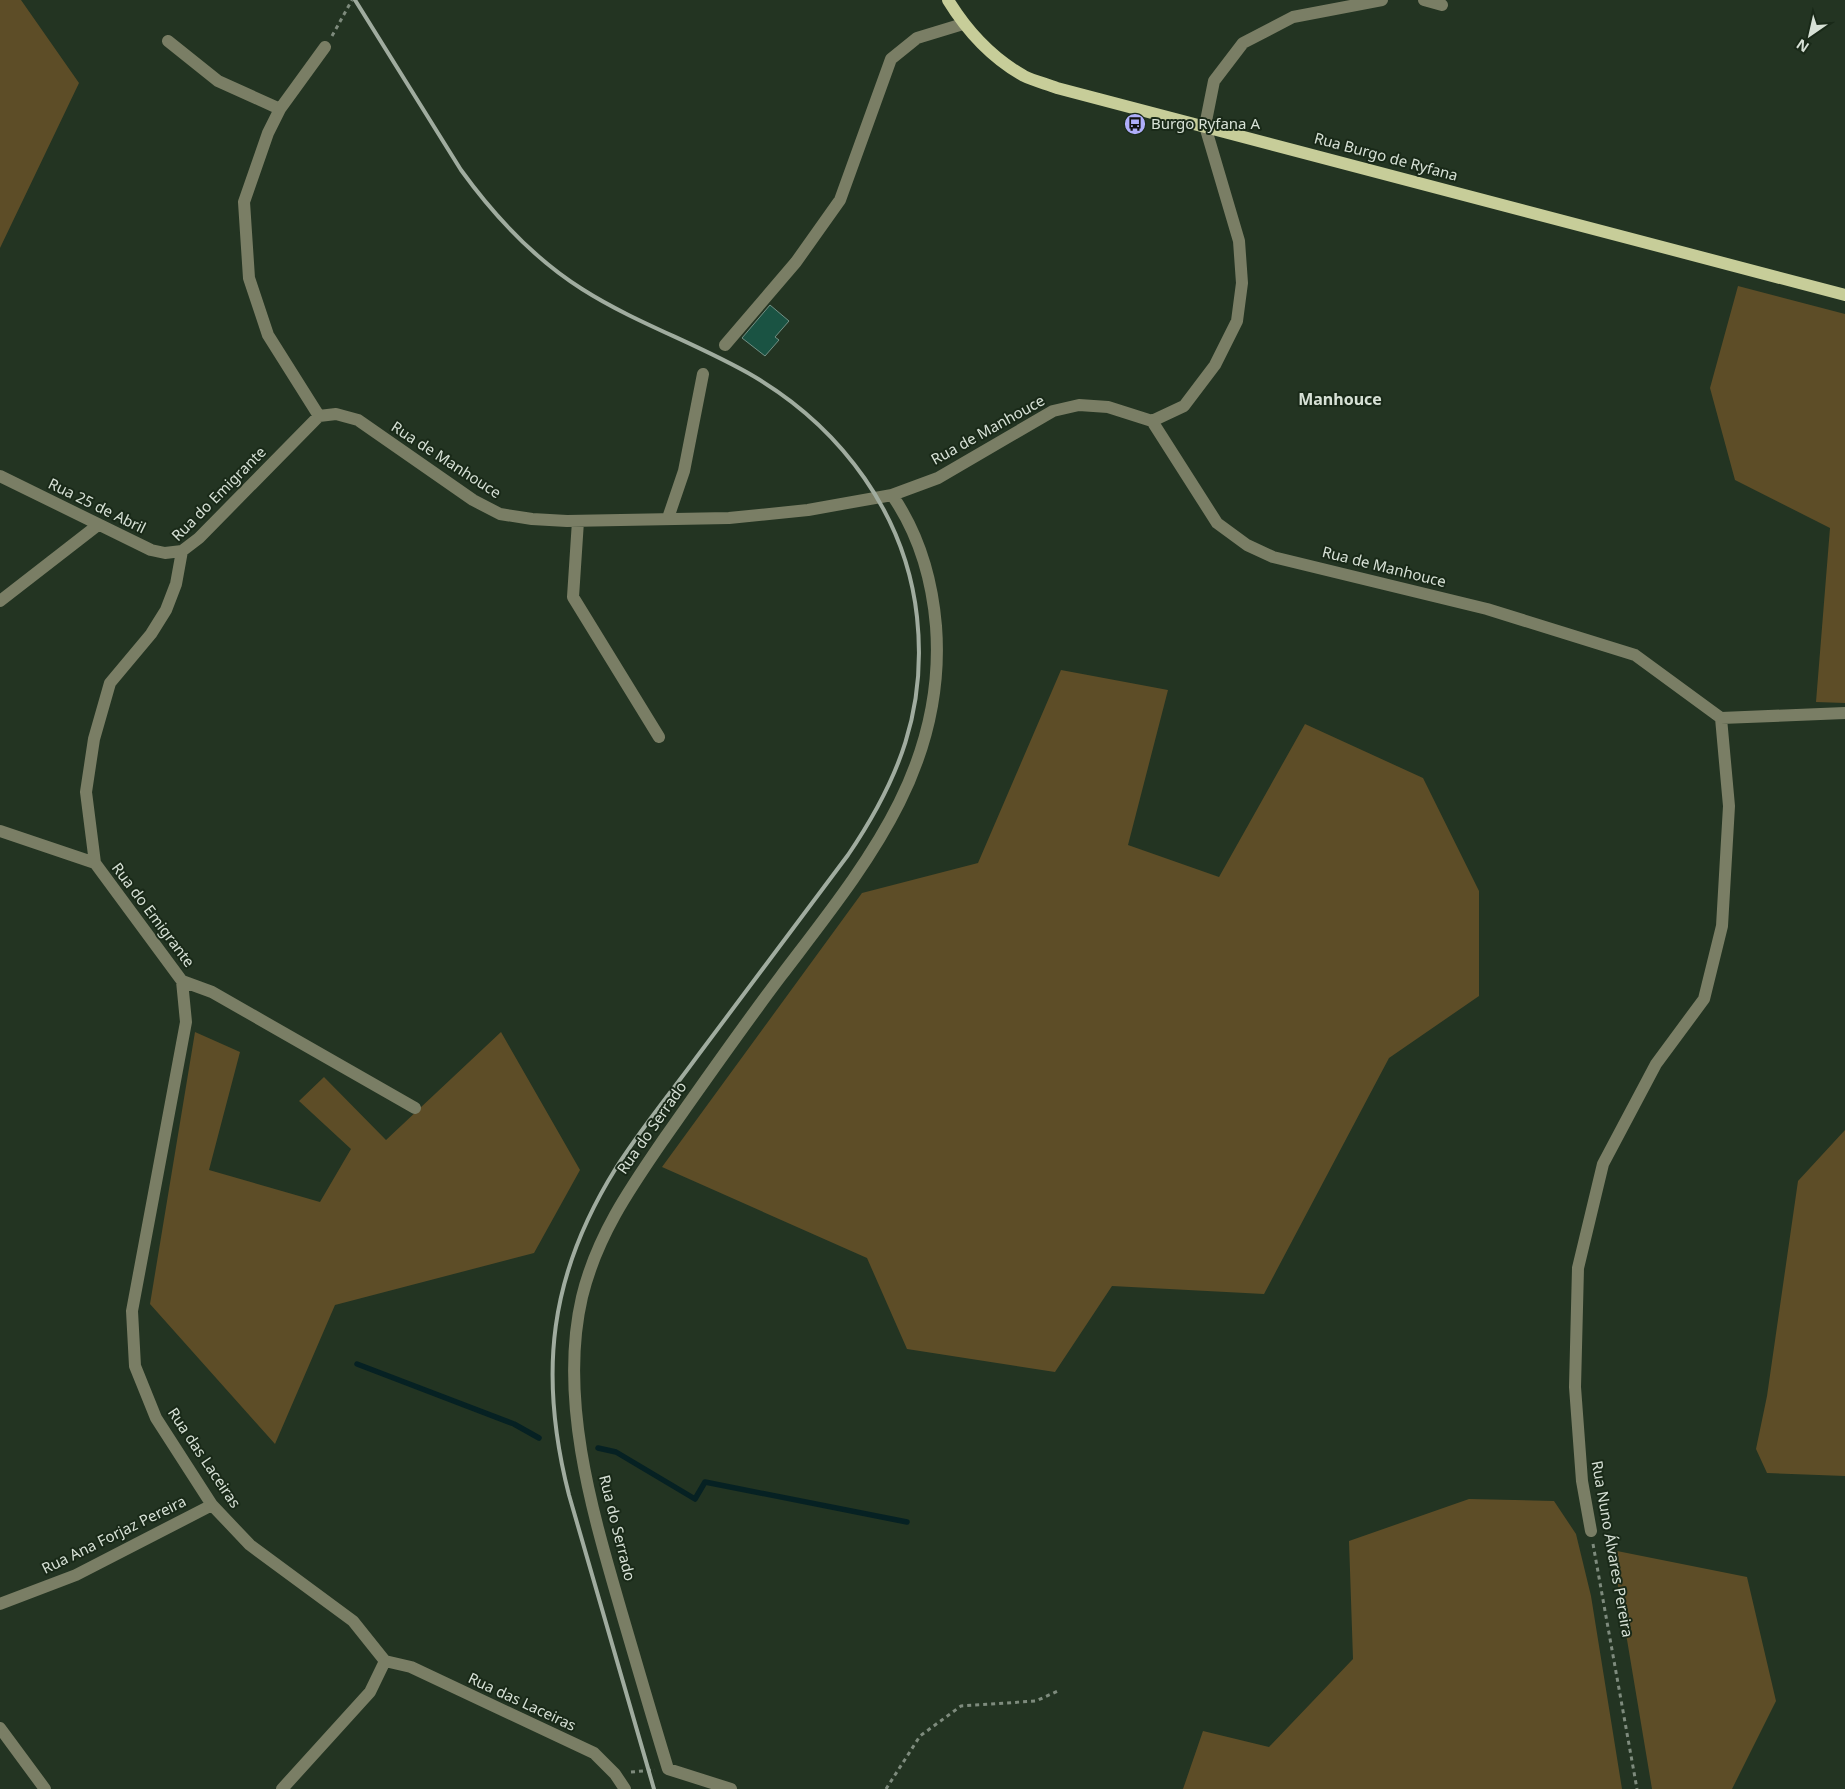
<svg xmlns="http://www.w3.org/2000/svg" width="1845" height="1789" viewBox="0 0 1845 1789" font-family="'Noto Sans',sans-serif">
	<rect width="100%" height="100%" fill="#233422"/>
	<path fill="#5d4d27" d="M0 0H21L79 83 0 248Z
		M1738 286 1845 314V703L1816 702 1830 528 1735 480 1710 388Z
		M1061 670 1168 690 1128 845 1219 877 1305 724 1423 778 1479 891V996L1389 1058 1264 1294 1112 1286 1055 1372 907 1349 867 1258 662 1167 862 893 978 863Z
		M195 1032 240 1052 209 1170 320 1202 351 1149 299 1101 324 1077 386 1140 501 1032 580 1170 534 1253 335 1305 275 1444 150 1304Z
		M1845 1130V1476L1767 1473 1756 1449 1767 1396 1798 1181Z
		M1469 1499 1554 1501 1576 1534 1591 1596 1622 1789H1183L1203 1731 1269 1747 1353 1659 1349 1541Z
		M1612 1550 1747 1577 1776 1701 1732 1789H1652Z"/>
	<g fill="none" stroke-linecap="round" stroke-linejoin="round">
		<path stroke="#062123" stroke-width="5.5" d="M357 1364 514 1424 539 1438
			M598 1448 616 1452 695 1499 705 1482 907 1522"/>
	</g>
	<path fill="#1a5343" stroke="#729085" d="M770 305 789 321 775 337 779 340 765 356 742 338Z"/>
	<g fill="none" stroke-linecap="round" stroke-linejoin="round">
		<path stroke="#7e8b7d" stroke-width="3" stroke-dasharray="4 4" stroke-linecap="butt" d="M332 36 352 0
			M1593 1544 1637 1789
			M631 1772 655 1770
			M886 1789 920 1736 961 1706 1036 1701 1060 1690"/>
		<path stroke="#7a7e65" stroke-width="12" d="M1424 0 1442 5
			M168 41 218 81 280 109
			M725 345 796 262 840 200 891 59 917 38 963 24
			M319 416 336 414 358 420 473 500 500 514 532 519 567 521 729 518 808 510 892 495 938 478 1053 411 1079 405 1108 407 1152 421 1217 523 1247 545 1273 557 1487 609 1635 655 1721 718 1845 713
			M319 416 199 538 182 551 176 584 166 610 151 634 110 683 94 739 86 792 95 863 182 981 212 992 415 1108
			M319 416 268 335 249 278 244 202 268 133 280 109 325 47
			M1152 421 1184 406 1215 365 1237 321 1242 283 1239 241 1205 126 1214 81 1243 43 1293 17 1382 0
			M0 476 151 550 165 553 182 551
			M668 518 684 471 703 374
			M578 521 573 597 659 737
			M0 601 98 525
			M0 831 95 863
			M182 981 186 1022 132 1311 135 1366 156 1418 212 1505 250 1545 353 1621 385 1661 411 1667 594 1753 615 1774 625 1789
			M1591 1531 1582 1481 1575 1387 1578 1268 1603 1164 1656 1064 1704 999 1722 926 1729 806 1721 718
			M0 1604 76 1575 212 1505
			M0 1728 45 1789
			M282 1789 370 1692 385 1661
			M731 1789 668 1769C652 1717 637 1665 622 1614 593 1514 558 1400 582 1297 597 1235 631 1187 666 1136 704 1082 741 1029 781 976 862 869 947 770 936 626 932 579 919 534 892 495"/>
		<path stroke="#c7cd99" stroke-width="12" d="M948 0C967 31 992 58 1024 76 1034 81 1047 84 1057 88L1845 295"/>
		<path stroke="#a0ac9f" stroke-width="4" d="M355 0 461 170C495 217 533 258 582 289 637 324 699 344 755 377 842 429 906 515 917 617 927 709 899 780 848 855 797 923 747 990 696 1058 669 1095 640 1130 616 1168 549 1275 538 1374 569 1495L654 1789"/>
	</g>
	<defs>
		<g id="bus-disc" transform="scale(1.125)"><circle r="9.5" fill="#afaefa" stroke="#192918"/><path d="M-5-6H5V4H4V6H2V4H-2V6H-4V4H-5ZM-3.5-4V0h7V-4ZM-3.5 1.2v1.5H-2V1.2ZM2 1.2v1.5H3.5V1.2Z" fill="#111"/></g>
	</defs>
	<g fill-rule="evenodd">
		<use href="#bus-disc" x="1135" y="124"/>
	</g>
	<g text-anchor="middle" stroke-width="4" stroke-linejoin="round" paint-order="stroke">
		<g font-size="15" fill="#d7e1d6" stroke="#192918" text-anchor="start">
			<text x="1151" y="129">Burgo Ryfana A</text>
		</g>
		<g font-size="15" fill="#d7e1d6" stroke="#192918">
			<text transform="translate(1386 157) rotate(15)" y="5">Rua Burgo de Ryfana</text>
			<text transform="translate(988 430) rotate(-29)" y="5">Rua de Manhouce</text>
			<text transform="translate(446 460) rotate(33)" y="5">Rua de Manhouce</text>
			<text transform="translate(219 494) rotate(-45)" y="5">Rua do Emigrante</text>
			<text transform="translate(97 506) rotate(26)" y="5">Rua 25 de Abril</text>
			<text transform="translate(1384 567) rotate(14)" y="5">Rua de Manhouce</text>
			<text transform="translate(153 915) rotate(53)" y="5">Rua do Emigrante</text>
			<text transform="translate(652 1128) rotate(-55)" y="5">Rua do Serrado</text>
			<text transform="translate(204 1458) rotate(56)" y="5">Rua das Laceiras</text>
			<text transform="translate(617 1528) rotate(76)" y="5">Rua do Serrado</text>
			<text transform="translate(114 1535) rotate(-26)" y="5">Rua Ana Forjaz Pereira</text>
			<text transform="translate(1612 1549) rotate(80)" y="5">Rua Nuno Álvares Pereira</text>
			<text transform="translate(522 1702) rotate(25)" y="5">Rua das Laceiras</text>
		</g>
		<g font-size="16" font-weight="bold" fill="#d7e1d6" stroke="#192918">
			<text x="1340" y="405">Manhouce</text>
		</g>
	</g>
	<g transform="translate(1810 35) rotate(214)" stroke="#192918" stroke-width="4" paint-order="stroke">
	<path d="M0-4L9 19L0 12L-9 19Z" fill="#d7e1d6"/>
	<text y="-8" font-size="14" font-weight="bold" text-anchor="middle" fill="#d7e1d6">N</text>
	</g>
</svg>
